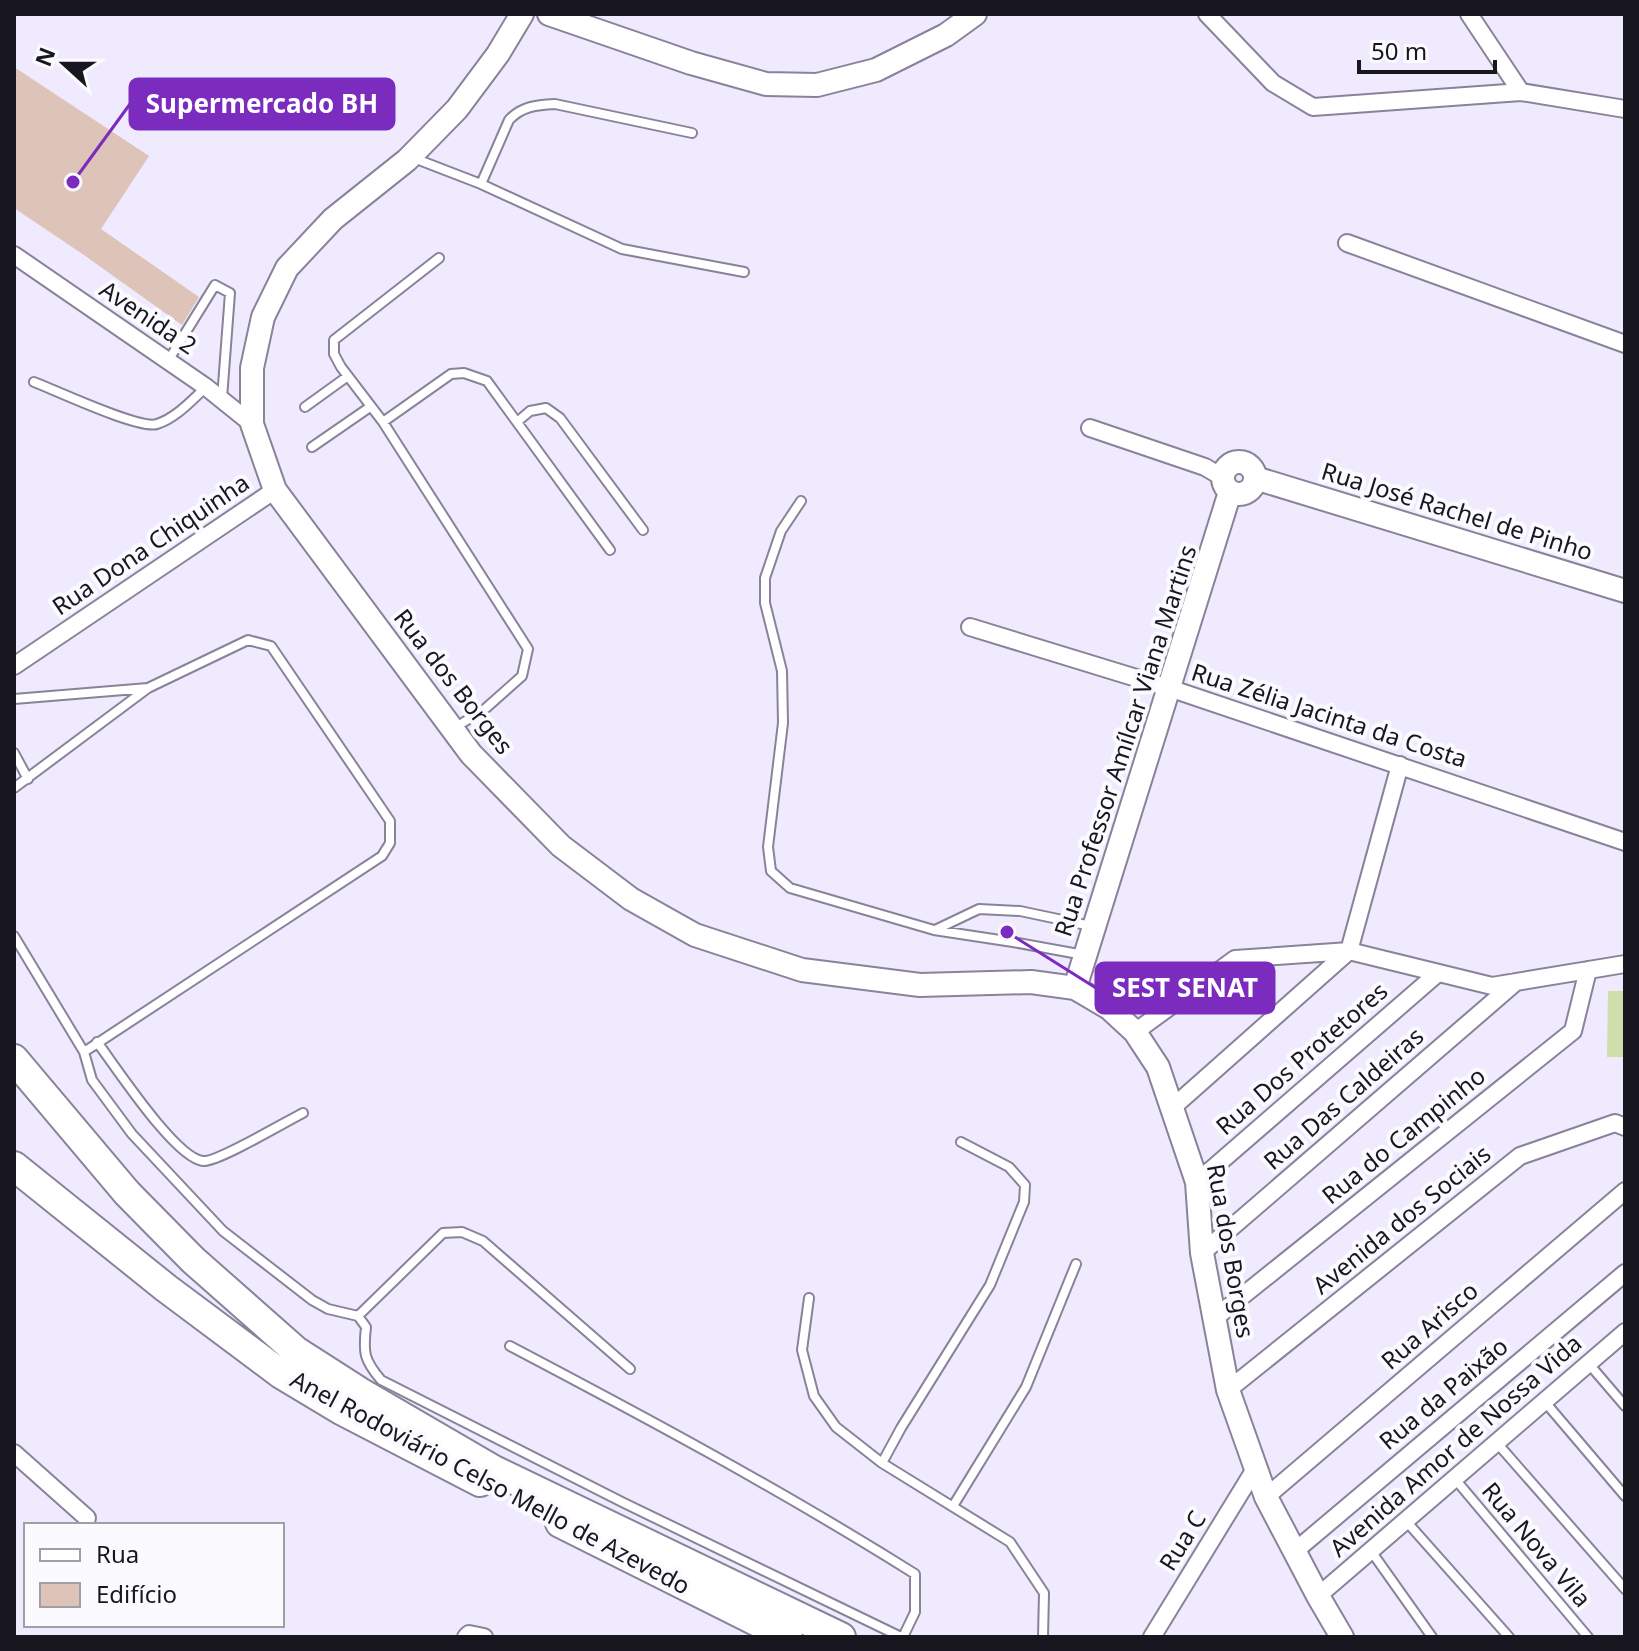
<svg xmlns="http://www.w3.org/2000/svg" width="1639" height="1651" viewBox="0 0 1639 1651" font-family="'Noto Sans',sans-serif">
	<rect width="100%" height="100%" fill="#efeafe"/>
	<path fill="#cedfac" d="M1608 991H1625V1057H1607Z"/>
	<path fill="#dec3b8" d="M14 67 149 156 101 229 199 297 182 325 84 255 14 208Z"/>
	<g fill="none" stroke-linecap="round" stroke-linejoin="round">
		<g stroke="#89839a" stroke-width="12">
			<path id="lane" d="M411 157 481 184 622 249 744 272
				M481 184 509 120C522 106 537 105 555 104L692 133
				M439 258 334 340V354L341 367 383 422 528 649 522 676 486 708 453 729
				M168 361 215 285 230 293 222 398
				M34 382C55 390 140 430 157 424 176 418 192 400 206 387
				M305 407 348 376
				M383 422 451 374 464 373 487 381 610 550
				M517 422 530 411 546 408 560 418 643 530
				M312 447 370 407
				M801 501 781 531 765 578V603L782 671 783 723 768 847 771 871 790 888 934 930 1013 942 1084 955
				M14 699 148 688
				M14 753 28 779
				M14 788 148 688 248 640 271 646 390 821V843L382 856 84 1052
				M935 930 979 909 1020 911 1091 926
				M14 936 84 1052 92 1080 132 1134 223 1231 312 1300 328 1309 358 1316 366 1327C363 1353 364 1360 381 1380L624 1503 901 1637
				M97 1042C116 1067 175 1158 203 1161 216 1163 287 1121 303 1113
				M961 1142 1009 1167 1025 1185 1024 1202 990 1285 901 1428 882 1463 1010 1542 1044 1593 1043 1637
				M809 1298 802 1350 814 1396 836 1427 882 1463
				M358 1316 443 1233 462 1232 483 1241 630 1369
				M510 1346C647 1418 783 1491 915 1574V1612L903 1637
				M1589 1364 1625 1406
				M1545 1402 1625 1496
				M1497 1443 1625 1589
				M1455 1479 1588 1637
				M953 1506 1026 1387 1076 1264
				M1406 1521 1509 1637
				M1371 1551 1432 1637"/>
		</g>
		<g stroke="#89839a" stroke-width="20">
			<path id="street" d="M1207 14 1273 83 1313 107 1521 92 1625 109
				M1469 14 1521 92
				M1347 243 1625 344
				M14 255 206 387 252 424
				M1090 428 1205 467 1222 477
				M970 627 1169 688 1625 842
				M14 666 275 490
				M1135 1032 1235 959 1349 951 1492 986 1625 964
				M1172 1108 1349 951 1400 765
				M1197 1182 1438 973
				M1202 1253 1516 982
				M1215 1318 1573 1031 1588 970
				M1228 1390 1520 1156 1615 1123 1625 1127
				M14 1453 87 1518
				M1266 1497 1625 1191
				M1295 1551 1625 1273
				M1318 1596 1625 1332
				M466 1637 469 1634 484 1637
				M1152 1637 1255 1469"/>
		</g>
		<g stroke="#89839a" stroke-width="26">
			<path id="secondary" d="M522 14 498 54 457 109 407 160 333 219 287 268 263 317 252 368V424L275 490 471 754 561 846 631 899 695 935 802 970 920 985 1031 982 1075 988 1109 1008 1135 1032 1158 1067 1197 1182 1202 1253 1228 1390 1266 1497 1318 1596 1342 1637
				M549 14 691 63 766 84 817 85 876 70 946 35 975 14
				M1223 478a16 16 0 1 1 32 0a16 16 0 1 1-32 0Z
				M1255 478 1625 591
				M1075 988 1230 492"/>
		</g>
		<g stroke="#89839a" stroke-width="32">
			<path id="highway" d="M14 1059 127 1193 193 1260 296 1351 360 1392 494 1470 841 1637
				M14 1166 166 1288 281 1374 341 1410 480 1482
				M560 1523 788 1637"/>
		</g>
		<use href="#lane" stroke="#fff" stroke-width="8"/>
		<use href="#street" stroke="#fff" stroke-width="16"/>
		<use href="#secondary" stroke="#fff" stroke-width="22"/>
		<use href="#highway" stroke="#fff" stroke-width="28"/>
	</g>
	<g text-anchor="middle" stroke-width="8" stroke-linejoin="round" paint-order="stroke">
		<g font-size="24" fill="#18161f" stroke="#fbfaff">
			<text transform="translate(148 318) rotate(34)" y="8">Avenida 2</text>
			<text transform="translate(1457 512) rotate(17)" y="8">Rua José Rachel de Pinho</text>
			<text transform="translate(151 545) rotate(-34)" y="8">Rua Dona Chiquinha</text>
			<text transform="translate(453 682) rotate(52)" y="8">Rua dos Borges</text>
			<text transform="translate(1329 716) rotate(18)" y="8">Rua Zélia Jacinta da Costa</text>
			<text transform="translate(1126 741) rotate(-72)" y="8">Rua Professor Amílcar Viana Martins</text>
			<text transform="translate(1302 1059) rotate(-41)" y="8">Rua Dos Protetores</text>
			<text transform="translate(1344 1099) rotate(-41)" y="8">Rua Das Caldeiras</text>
			<text transform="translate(1404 1136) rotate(-39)" y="8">Rua do Campinho</text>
			<text transform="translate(1402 1220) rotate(-39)" y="8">Avenida dos Sociais</text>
			<text transform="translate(1230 1251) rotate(80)" y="8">Rua dos Borges</text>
			<text transform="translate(1430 1326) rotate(-41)" y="8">Rua Arisco</text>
			<text transform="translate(1444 1394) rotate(-40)" y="8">Rua da Paixão</text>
			<text transform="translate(1456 1446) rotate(-41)" y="8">Avenida Amor de Nossa Vida</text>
			<text transform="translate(490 1483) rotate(28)" y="8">Anel Rodoviário Celso Mello de Azevedo</text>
			<text transform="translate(1183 1541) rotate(-58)" y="8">Rua C</text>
			<text transform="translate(1536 1545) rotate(50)" y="8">Rua Nova Vila</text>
		</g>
	</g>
	<path fill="none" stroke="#7b2cbf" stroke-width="3" d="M73 182L130 104M1007 932L1096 988"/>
	<g fill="#7b2cbf" stroke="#fbfaff" stroke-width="3">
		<circle cx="73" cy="182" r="8"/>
		<circle cx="1007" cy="932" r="8"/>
	</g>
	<g fill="#7b2cbf" stroke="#7b2cbf" stroke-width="3">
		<rect x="130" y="79" width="264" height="50" rx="8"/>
		<rect x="1096" y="963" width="178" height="50" rx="8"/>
	</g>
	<g font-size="26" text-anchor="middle" font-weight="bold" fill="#fff">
		<text x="262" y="113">Supermercado BH</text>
		<text x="1185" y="997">SEST SENAT</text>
	</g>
	<rect width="1639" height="1651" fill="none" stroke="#18161f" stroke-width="32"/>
	<rect x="24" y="1523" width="260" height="104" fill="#fbfaff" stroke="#a09fa5" stroke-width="2"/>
	<rect x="40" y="1549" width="40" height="12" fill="#ffffff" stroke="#a09fa5" stroke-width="2"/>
	<text x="96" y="1563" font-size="24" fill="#18161f">Rua</text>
	<rect x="40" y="1583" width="40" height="24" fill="#dec3b8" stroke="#a09fa5" stroke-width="2"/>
	<text x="96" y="1603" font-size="24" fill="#18161f">Edifício</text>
	<g transform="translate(64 64) rotate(291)" stroke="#fbfaff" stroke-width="6" paint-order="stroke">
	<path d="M0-6L14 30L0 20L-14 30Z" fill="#18161f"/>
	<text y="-12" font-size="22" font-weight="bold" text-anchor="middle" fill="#18161f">N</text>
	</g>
	<path d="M1359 60v12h136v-12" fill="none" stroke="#18161f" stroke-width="4"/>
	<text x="1371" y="60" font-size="24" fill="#18161f" stroke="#fbfaff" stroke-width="6" paint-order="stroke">50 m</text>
</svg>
